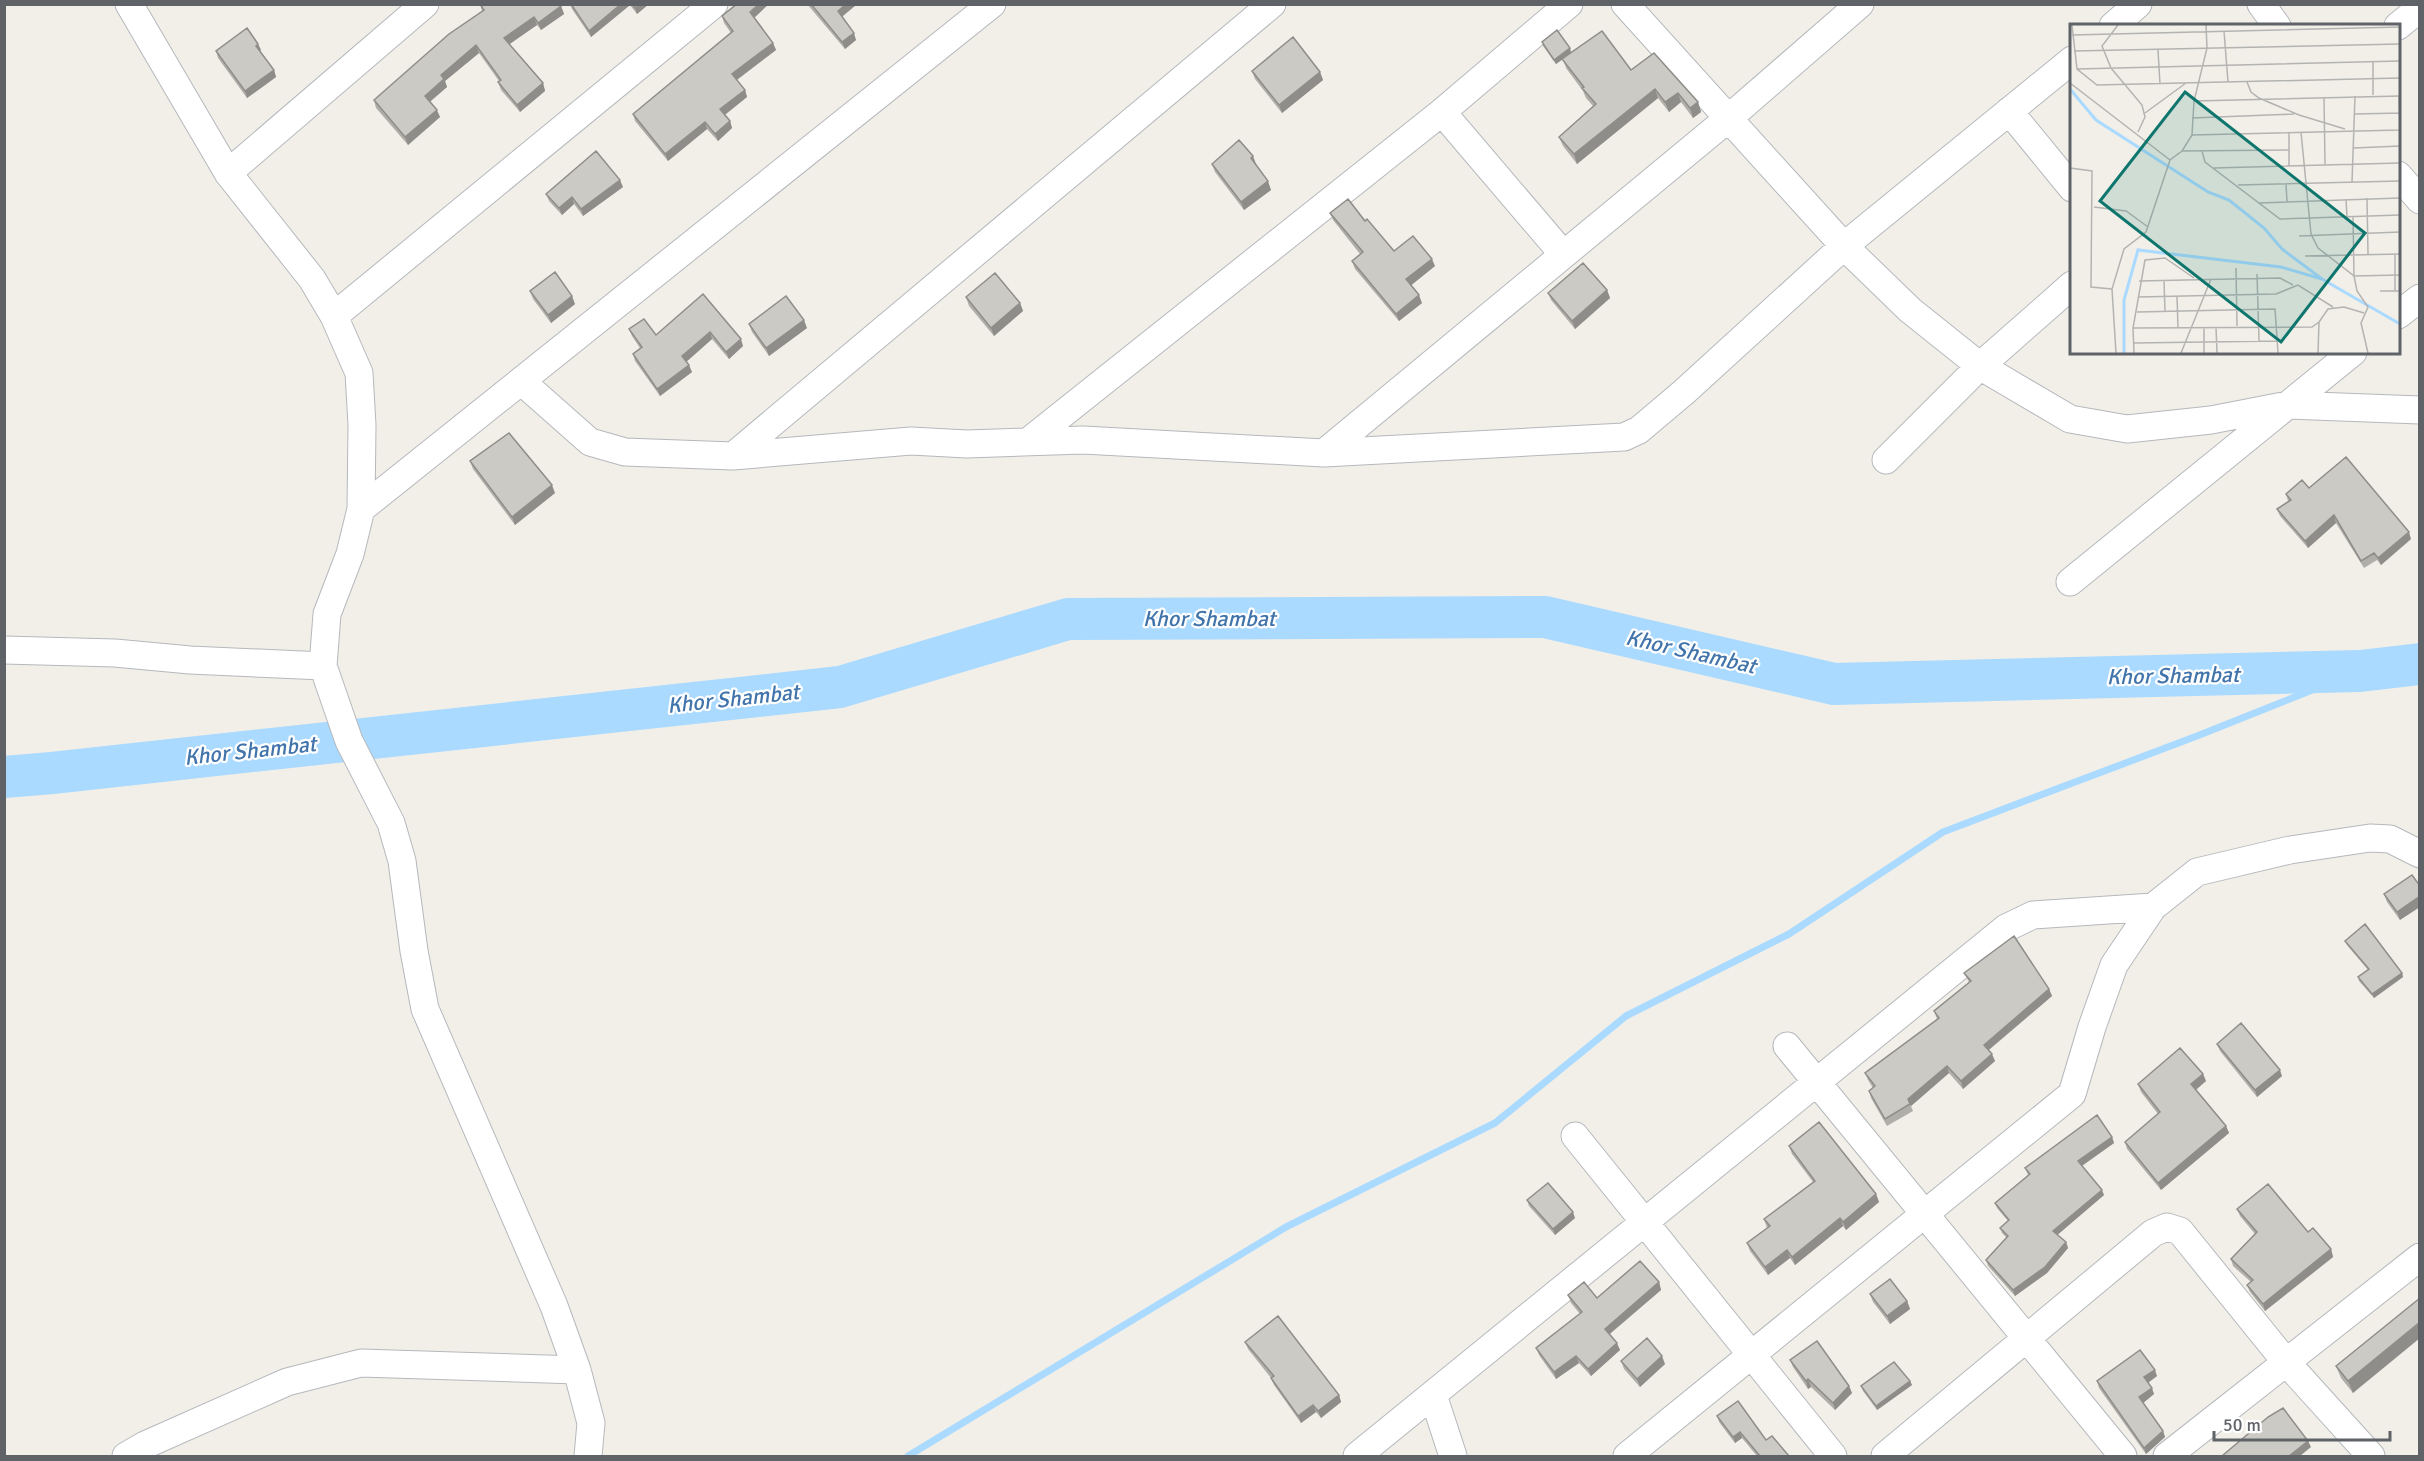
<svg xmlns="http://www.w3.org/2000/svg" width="2424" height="1461" viewBox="0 0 2424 1461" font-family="Signika,sans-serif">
	<rect width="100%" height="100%" fill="#f1efe8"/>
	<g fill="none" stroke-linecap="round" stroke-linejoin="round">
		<path stroke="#aadaff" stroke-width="7" d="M908 1456 1286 1227 1495 1123 1626 1016 1789 934 1943 832 2197 736 2360 671"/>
		<path stroke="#aadaff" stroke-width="42" d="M4 777 52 773 840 687 1068 619 1545 617 1834 684 2360 671 2420 664"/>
		<g stroke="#b5b8bc" stroke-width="29">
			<path id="street" d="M129 4 228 173 312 279 334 316 714 4
				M1625 4 1844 246 1910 310 1980 366 2070 419 2127 429 2211 420 2288 405 2420 410
				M2261 4 2277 26
				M2113 26 2138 4
				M2398 26 2420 8
				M2009 111 2072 188
				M1442 112 1563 254
				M228 173 425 4
				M2398 175 2420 200
				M2398 315 2420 298
				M334 316 359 373 362 425 361 509 350 554 327 614 323 666 349 741 391 823 402 861 414 951 425 1009 554 1306 577 1370 591 1423 588 1456
				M521 381 590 442 625 452 733 456 911 441 967 444 1083 440 1324 453 1624 437 1639 430 1684 392 1844 246 2072 60
				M1030 440 1442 112 1569 4
				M1324 453 1730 117 1860 4
				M733 456 1272 4
				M1886 460 1980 366 2072 285
				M361 509 992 4
				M2070 582 2353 352
				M4 650 115 653 190 660 323 666
				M1787 1046 2123 1456
				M1575 1136 1833 1456
				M1433 1395 1453 1456
				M126 1456 145 1445 287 1382 361 1363 577 1370
				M1357 1456 2006 928 2033 915 2153 907
				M1627 1456 2072 1094 2092 1027 2114 965 2153 907 2197 872 2290 850 2370 838 2390 839 2420 854
				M1885 1456 2153 1233 2167 1227 2180 1231 2286 1362 2371 1456
				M2167 1456 2420 1257"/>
		</g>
		<use href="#street" stroke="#fff" stroke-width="27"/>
	</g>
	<path fill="#afaea9" d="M480 4 561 6 564 14 541 30 537 25 509 44 543 83 545 91 520 112 501 90 498 82 499 81 479 53 445 81 447 87 430 102 440 117 408 145 376 108 374 100 482 11Z
		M570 4H649L637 14 630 5 591 37 572 9Z
		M807 4H856V5L842 17 856 40 845 49Z
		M722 16 754 17 773 43 776 50 737 80 745 90 747 97 725 115 730 121 732 128 718 141 707 129 668 161 635 121 633 114 731 33 724 23Z
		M1542 42 1570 48 1571 53 1631 70 1698 102 1701 112 1693 118 1681 102 1669 112 1658 98 1577 164 1563 146 1559 137 1593 106 1586 98 1583 91 1566 68 1563 59 1556 64 1543 46Z
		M258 44 261 50 260 51 274 70 276 77 247 98 218 58 216 51Z
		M1252 71 1320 72 1323 80 1282 113 1255 79Z
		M1212 164H1256L1271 190 1244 210 1215 172Z
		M623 187 583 216 574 204 562 215 549 201 546 194Z
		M1330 213 1365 221 1394 251 1435 266 1411 285 1422 303 1399 321 1355 269 1352 261 1360 254 1333 220Z
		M1607 290 1610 298 1575 329 1551 300 1548 293Z
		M530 291 575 304 551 323 533 299Z
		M703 294 743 346 729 359 712 339 686 362 692 372 660 396 635 361 633 354 640 348 632 336 629 329 656 335Z
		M966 297 1020 303 1023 311 994 336 969 306Z
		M749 324 807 328 769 356 752 332Z
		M470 461 555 493 515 525 473 469Z
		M2309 488 2411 539 2381 565 2377 560 2364 568 2336 523 2308 548 2280 516 2277 509 2288 501 2286 494Z
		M2412 875 2400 920 2387 902 2384 894Z
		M2345 941 2402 973 2403 977 2374 998 2359 981 2358 977 2368 970 2347 945Z
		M1964 973 2049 989 2052 996 1989 1050 1995 1061 1963 1089 1949 1073 1911 1106 1913 1111 1887 1126 1871 1098 1869 1091 1873 1088 1868 1080 1865 1073 1937 1019 1934 1011 1969 982Z
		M2217 1044 2282 1076 2257 1097 2220 1051Z
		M2203 1074 2206 1081 2196 1090 2226 1126 2229 1133 2161 1190 2127 1149 2125 1142 2158 1114 2141 1092 2138 1084Z
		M2112 1137 2114 1143 2082 1166 2104 1195 2057 1235 2066 1242 2068 1248 2047 1273 2015 1296 1988 1266 1986 1260 2007 1238 2002 1233 2000 1228 2008 1221 1997 1208 1995 1203 2028 1175 2025 1168Z
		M1789 1146 1876 1194 1879 1202 1846 1230 1843 1226 1795 1265 1790 1258 1768 1275 1750 1251 1747 1243 1767 1228 1764 1219 1813 1182 1792 1154Z
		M1527 1200 1575 1218 1555 1235 1529 1206Z
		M2237 1209 2308 1232 2331 1249 2333 1257 2265 1311 2250 1292 2247 1285 2251 1282 2233 1266 2231 1259 2255 1234 2240 1216Z
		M1659 1282 1661 1290 1610 1334 1620 1350 1591 1376 1579 1363 1556 1379 1539 1355 1536 1348 1580 1314 1571 1303 1568 1295 1597 1298Z
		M1870 1294 1907 1301 1910 1309 1890 1324 1873 1302Z
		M2420 1298 2353 1393 2341 1378 2336 1366Z
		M1245 1342 1339 1395 1341 1402 1321 1418 1316 1412 1301 1423 1274 1385 1271 1378 1248 1349Z
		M1790 1360 1849 1386 1852 1393 1835 1410 1811 1387 1808 1389 1793 1367Z
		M1621 1361 1665 1364 1640 1387 1624 1369Z
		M2157 1376 2148 1383 2154 1394 2143 1403 2163 1431 2165 1437 2146 1454 2099 1388 2097 1381Z
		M1910 1381 1912 1385 1877 1410 1863 1391 1861 1386Z
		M1717 1416 1766 1440 1789 1456H1757L1742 1438 1735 1443 1719 1422Z"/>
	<path fill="#8f8d8a" d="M621 4 630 5 591 37 589 31Z
		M639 4H649L637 14 635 8Z
		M759 4H769L753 19 750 12Z
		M846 4H856V5L840 18 838 11Z
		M561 6 564 14 541 30 538 23Z
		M534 17 537 25 507 46 504 38Z
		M854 33 856 40 845 49 842 42Z
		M773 43 776 50 735 81 732 74Z
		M258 44 261 50 258 52 256 46Z
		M476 45 479 53 445 81 447 87 428 103 425 96 441 75Z
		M1570 48 1571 53 1556 64 1554 60Z
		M274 70 276 77 247 98 245 91Z
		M1320 72 1323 80 1282 113 1279 105Z
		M543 83 545 91 520 112 517 105Z
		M1655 89 1658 98 1577 164 1574 154Z
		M745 90 747 97 723 116 720 109Z
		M1678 93 1681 102 1669 112 1665 102Z
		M1698 102 1701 112 1693 118 1690 108Z
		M437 110 440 117 408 145 405 137Z
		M730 121 732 128 718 141 715 134Z
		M705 122 707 129 668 161 665 154Z
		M1253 156 1256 164 1254 166 1251 158Z
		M620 180 623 187 583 216 581 209Z
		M1268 181 1271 190 1244 210 1241 202Z
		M572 197 574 204 562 215 559 208Z
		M1432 259 1435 266 1409 287 1406 279Z
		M1607 290 1610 298 1575 329 1572 321Z
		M1419 295 1422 303 1399 321 1396 314Z
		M572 296 575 304 551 323 548 315Z
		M1020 303 1023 311 994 336 991 328Z
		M804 320 807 328 769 356 766 348Z
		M710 332 712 339 685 363 682 356Z
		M741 339 743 346 729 359 726 352Z
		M689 365 692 372 660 396 657 389Z
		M552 485 555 493 515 525 512 517Z
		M2334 515 2336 523 2308 548 2305 541Z
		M2409 532 2411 539 2381 565 2378 558Z
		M2420 896V907L2400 920 2397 912Z
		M2402 973 2403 977 2374 998 2372 994Z
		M2049 989 2052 996 1986 1052 1984 1045Z
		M1992 1054 1995 1061 1963 1089 1961 1081Z
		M1947 1066 1949 1073 1911 1106 1908 1099Z
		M2280 1070 2282 1076 2257 1097 2255 1090Z
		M2203 1074 2206 1081 2194 1091 2191 1084Z
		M2226 1126 2229 1133 2161 1190 2158 1183Z
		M2112 1137 2114 1143 2080 1167 2078 1161Z
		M2102 1190 2104 1195 2055 1237 2053 1231Z
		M1876 1194 1879 1202 1846 1230 1843 1222Z
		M1573 1212 1575 1218 1555 1235 1553 1229Z
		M1840 1218 1843 1226 1795 1265 1792 1257Z
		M2066 1242 2068 1248 2047 1273 2015 1296 2013 1290Z
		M2331 1249 2333 1257 2265 1311 2263 1304Z
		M1787 1250 1790 1258 1768 1275 1765 1267Z
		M1659 1282 1661 1290 1607 1336 1605 1329Z
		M1907 1301 1910 1309 1890 1324 1887 1316Z
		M2420 1322V1338L2353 1393 2348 1381Z
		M1617 1343 1620 1350 1591 1376 1588 1369Z
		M1576 1356 1579 1363 1556 1379 1554 1372Z
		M1662 1356 1665 1364 1640 1387 1637 1379Z
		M2155 1370 2157 1376 2146 1384 2144 1377Z
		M1808 1379 1811 1387 1808 1389 1806 1381Z
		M1910 1381 1912 1385 1877 1410 1876 1406Z
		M1849 1386 1852 1393 1835 1410 1833 1403Z
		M2152 1388 2154 1394 2142 1404 2139 1397Z
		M1339 1395 1341 1402 1321 1418 1318 1411Z
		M1313 1405 1316 1412 1301 1423 1298 1416Z
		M2163 1431 2165 1437 2146 1454 2144 1448Z
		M1740 1432 1742 1438 1735 1443 1733 1437Z
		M2308 1441 2311 1447 2300 1456H2289Z"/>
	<path fill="#cccac5" stroke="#8f8d8a" stroke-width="1.5" d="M480 4H560L561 6 538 23 534 17 504 38 543 83 517 105 498 82 501 80 476 45 441 75 444 79 425 96 437 110 405 137 374 100 449 34 484 10Z
		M571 4H621L589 31Z
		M632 4H639L635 8Z
		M737 4H759L750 12 773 43 732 74 745 90 720 109 730 121 715 134 705 122 665 154 633 114 733 31 722 16Z
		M811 4H846L838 11 854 33 842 42Z
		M247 28 258 44 256 46 274 70 245 91 216 51Z
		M1557 30 1570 48 1554 60 1542 42Z
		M1602 31 1631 70 1654 53 1698 102 1690 108 1678 93 1665 102 1655 89 1574 154 1559 137 1596 104 1582 88 1584 87 1562 59Z
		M1293 37 1320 72 1279 105 1252 71Z
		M1239 140 1253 156 1251 158 1268 181 1241 202 1212 164Z
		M596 151 620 180 581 209 572 197 559 208 546 194Z
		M1348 199 1365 221 1367 219 1394 251 1413 236 1432 259 1406 279 1419 295 1396 314 1352 261 1363 252 1330 213Z
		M1583 263 1607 290 1572 321 1548 293Z
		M555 272 572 296 548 315 530 291Z
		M995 273 1020 303 991 328 966 297Z
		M703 294 741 339 726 352 710 332 682 356 689 365 657 389 633 354 642 347 629 329 644 319 656 335Z
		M786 296 804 320 766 348 749 324Z
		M509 433 552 485 512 517 470 461Z
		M2346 457 2409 532 2378 558 2374 553 2361 561 2334 515 2305 541 2277 509 2291 500 2286 494 2302 480 2309 488Z
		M2412 875 2420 886V896L2397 912 2384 894Z
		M2365 924 2402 973 2372 994 2358 977 2369 969 2345 941Z
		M2014 936 2049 989 1984 1045 1992 1054 1961 1081 1947 1066 1908 1099 1910 1104 1885 1119 1869 1091 1875 1086 1865 1073 1939 1018 1934 1011 1971 981 1964 973Z
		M2241 1023 2280 1070 2255 1090 2217 1044Z
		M2180 1048 2203 1074 2191 1084 2226 1126 2158 1183 2125 1142 2160 1112 2138 1084Z
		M2097 1115 2112 1137 2078 1161 2102 1190 2053 1231 2066 1242 2045 1267 2013 1290 1986 1260 2008 1236 2000 1228 2009 1220 1995 1203 2030 1174 2025 1168Z
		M1819 1122 1876 1194 1843 1222 1840 1218 1792 1257 1787 1250 1765 1267 1747 1243 1770 1226 1764 1219 1815 1181 1789 1146Z
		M1548 1183 1573 1212 1553 1229 1527 1200Z
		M2268 1184 2308 1232 2313 1228 2331 1249 2263 1304 2247 1285 2253 1280 2231 1259 2257 1232 2237 1209Z
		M1640 1261 1659 1282 1605 1329 1617 1343 1588 1369 1576 1356 1554 1372 1536 1348 1582 1312 1568 1295 1584 1282 1597 1298Z
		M1890 1279 1907 1301 1887 1316 1870 1294Z
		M2420 1298V1322L2348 1381 2336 1366Z
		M1278 1316 1339 1395 1318 1411 1313 1405 1298 1416 1271 1378 1274 1376 1245 1342Z
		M1647 1338 1662 1356 1637 1379 1621 1361Z
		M1817 1341 1849 1386 1833 1403 1808 1379 1806 1381 1790 1360Z
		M2140 1350 2155 1370 2144 1377 2152 1388 2139 1397 2163 1431 2144 1448 2097 1381Z
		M1894 1362 1910 1381 1876 1406 1861 1386Z
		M1738 1401 1766 1440 1772 1436 1789 1456H1760L1740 1432 1733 1437 1717 1416Z
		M2283 1408 2308 1441 2289 1456H2222L2268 1417Z"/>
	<g text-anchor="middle" stroke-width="4.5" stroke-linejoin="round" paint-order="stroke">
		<g font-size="22" font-style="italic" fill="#4174aa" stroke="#fff">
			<text x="1209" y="626">Khor Shambat</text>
			<text transform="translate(1691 651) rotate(13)" y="8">Khor Shambat</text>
			<text transform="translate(2173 675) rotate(-1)" y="8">Khor Shambat</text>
			<text transform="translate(733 698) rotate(-6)" y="8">Khor Shambat</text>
			<text transform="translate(250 750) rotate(-6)" y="8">Khor Shambat</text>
		</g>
	</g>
	<g transform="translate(2070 24)">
		<rect width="330" height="330" fill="#f1efe8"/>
		<path fill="none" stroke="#aadaff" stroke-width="3" d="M0 65 26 96 138 168 159 176 194 204 212 225 252 255 330 300M54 329V276L68 226 211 243 252 255"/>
		<path fill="none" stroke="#b3b3b1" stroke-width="1.5" d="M2 1 7 45 27 61 330 54M48 1 32 22 41 44 72 81 75 93 68 108M136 1 137 24 124 77 122 111 330 106M154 7 158 58M2 11 330 3M88 26 90 60M4 27 330 20M303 38V71M7 45 330 37M177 58 181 68 189 74 229 91 275 105M0 59 100 136M329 72 330 106M254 73 255 140M124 77 330 72M75 89 116 59M285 90 330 89M122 94 224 90M231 108 241 210 248 224 284 252 287 267 298 283 291 299 298 329M219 109V142M284 124 330 122M112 127 219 126M132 127 135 138 210 195 330 191M0 144 22 147 21 263 42 265M144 144 330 139M282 158 285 72M216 160 217 178M168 161 330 157M297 174 298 230M276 175 277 193M189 179 330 174M24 183 56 187 78 203M283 193 284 252 330 251M229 212 330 208M325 230V267M235 232 330 230M166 244 167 302M187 250 189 317M94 256 95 288M69 257 210 254 223 261M310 267H330M107 272 108 304M68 273 206 270 228 261 263 283M67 288 205 285 208 329M134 303V329M146 303 147 329M63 304 242 303 249 298M64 319 207 317M46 329 42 265 54 225 76 208 100 136 112 127 122 111M64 329 63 304 75 236 95 234 124 254M111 329 141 255M248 329 249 298 258 285 274 283 294 289"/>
		<path fill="#0f766e" fill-opacity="0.15" stroke="#0f766e" stroke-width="3" d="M115 68 295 209 211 318 30 177Z"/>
		<rect width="330" height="330" fill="none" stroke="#5f6368" stroke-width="3"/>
	</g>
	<rect width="2424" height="1461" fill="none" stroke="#5f6368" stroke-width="12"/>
	<path d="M2214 1431v9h176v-9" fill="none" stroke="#5f6368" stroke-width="3"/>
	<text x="2223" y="1431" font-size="18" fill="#5f6368" stroke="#ffffff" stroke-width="4.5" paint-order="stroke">50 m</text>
</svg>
